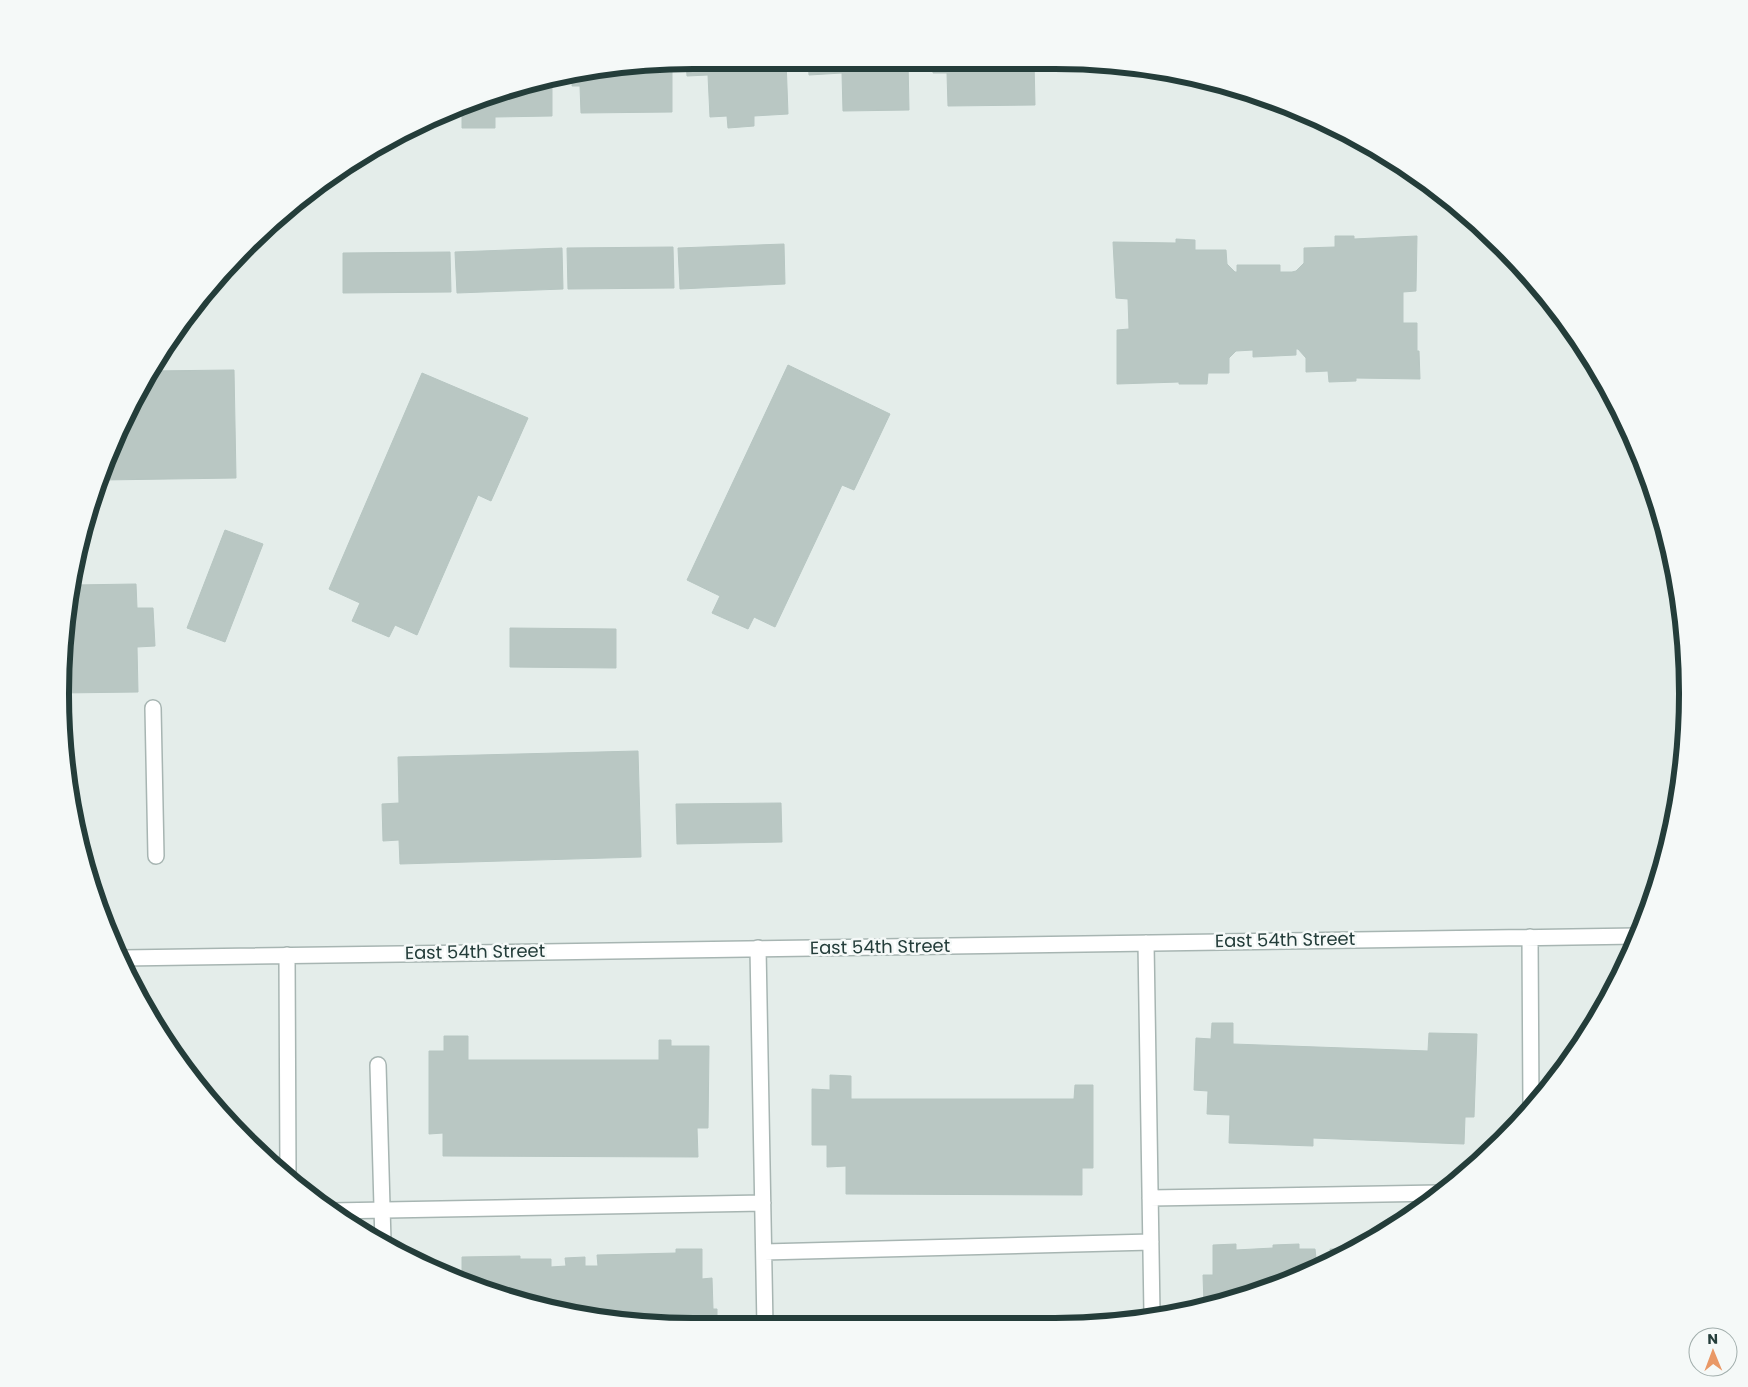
<svg xmlns="http://www.w3.org/2000/svg" width="1748" height="1387" viewBox="0 0 1748 1387" font-family="Poppins,sans-serif">
	<rect width="100%" height="100%" fill="#e4edea"/>
	<path fill="#b9c7c3" stroke="#b7c6c2" d="M694 60H786L788 114 754 116V126L728 128 727 116 710 117 708 75 687 76 686 61Z
		M808 60 908 61 909 110 843 111 842 73 809 75Z
		M933 61H1034L1035 105 948 106 947 73H933Z
		M672 63V112L581 113 580 86H572V76Z
		M552 79V116L495 117V128H462V110L530 82Z
		M392 139V145H376H377Z
		M1335 236H1354V239L1417 236 1416 291 1403 292V323H1417V351H1419L1420 379 1356 378V381L1329 382 1328 371 1306 372V358L1298 349H1296V355L1253 357V350L1236 351 1229 358V373H1208L1207 384H1179V382L1117 384V330L1129 329 1128 299 1116 298 1113 242 1176 243V239L1195 240V250H1226L1227 264 1235 272H1237V265H1280V272H1292L1296 271 1304 263V248L1335 247Z
		M784 244 785 284 680 289 678 248Z
		M673 247 674 288 568 289 567 248Z
		M562 248 563 289 457 293 455 252Z
		M450 252 451 292 343 293V253Z
		M788 365 890 414 854 490 842 485 775 627 754 617 748 629 712 613 720 596 687 580Z
		M234 370 236 478 102 480 145 377 149 371Z
		M422 373 528 418 491 501 478 495 417 635 395 625 389 637 352 621 360 603 329 589Z
		M225 530 263 544 225 642 187 628Z
		M136 584 137 608H153L155 646 137 647 138 692 60 693 74 585Z
		M510 628 616 629V668L510 667Z
		M638 751 641 857 400 864 399 840 383 841 382 804 399 803 398 757Z
		M781 803 782 842 677 844 676 804Z
		M1212 1023H1233V1044L1428 1051 1429 1033 1477 1034 1474 1117H1465L1464 1144 1313 1138V1146L1229 1143 1230 1115 1207 1114 1208 1091 1194 1090 1196 1038 1211 1039Z
		M444 1036H468V1060H659V1040H671V1046H709L708 1128H697L698 1157 443 1156V1133L429 1134V1051H444Z
		M830 1075 851 1076V1099H1074L1075 1085H1093V1168H1082V1195L846 1194V1166L827 1167V1145H812V1089L830 1090Z
		M1236 1244V1250L1273 1248V1245L1299 1244V1249H1315L1316 1258 1331 1256 1330 1249H1348V1253L1258 1293 1204 1304 1203 1275H1213V1245Z
		M676 1249H702V1279L712 1278 713 1309H717V1327H693L570 1315 450 1278H462V1257L520 1256V1259H551V1267L566 1266 565 1258 585 1257V1266H598L597 1255 676 1253Z"/>
	<g fill="none" stroke-linecap="round" stroke-linejoin="round">
		<g stroke="#a7b5b2" stroke-width="18">
			<path id="minor" d="M153 708 156 856
				M1530 937 1531 1107
				M1146 943 1152 1314
				M758 948 765 1327
				M287 955 288 1174
				M123 958 1637 936
				M378 1065 383 1242
				M1150 1198 1439 1193
				M331 1211 763 1203
				M764 1252 1151 1242"/>
		</g>
		<use href="#minor" stroke="#fff" stroke-width="15"/>
	</g>
	<g text-anchor="middle" stroke-width="5" stroke-linejoin="round" paint-order="stroke">
		<g font-size="18" fill="#243d3a" stroke="#f5f9f8">
			<text transform="translate(1285 940) rotate(-1)" y="6">East 54th Street</text>
			<text transform="translate(880 947) rotate(-1)" y="6">East 54th Street</text>
			<text transform="translate(475 952) rotate(-1)" y="6">East 54th Street</text>
		</g>
	</g>
	<path d="M0 0H1748V1387H0ZM693 69H1055A624 624 0 0 1 1679 693V694A624 624 0 0 1 1055 1318H693A624 624 0 0 1 69 694V693A624 624 0 0 1 693 69Z" fill="#f5f9f8" fill-rule="evenodd"/>
	<path fill="none" stroke="#243d3a" stroke-width="6" d="M693 69H1055A624 624 0 0 1 1679 693V694A624 624 0 0 1 1055 1318H693A624 624 0 0 1 69 694V693A624 624 0 0 1 693 69Z"/>
	<g transform="translate(1713 1352) rotate(359)"><circle r="24" fill="#f5f9f8" stroke="#a1aeac"/>
	<path d="M0-4L9 19L0 12L-9 19Z" fill="#e99866"/>
	<text y="-8" font-size="14" font-weight="bold" text-anchor="middle" fill="#243d3a">N</text>
	</g>
</svg>
